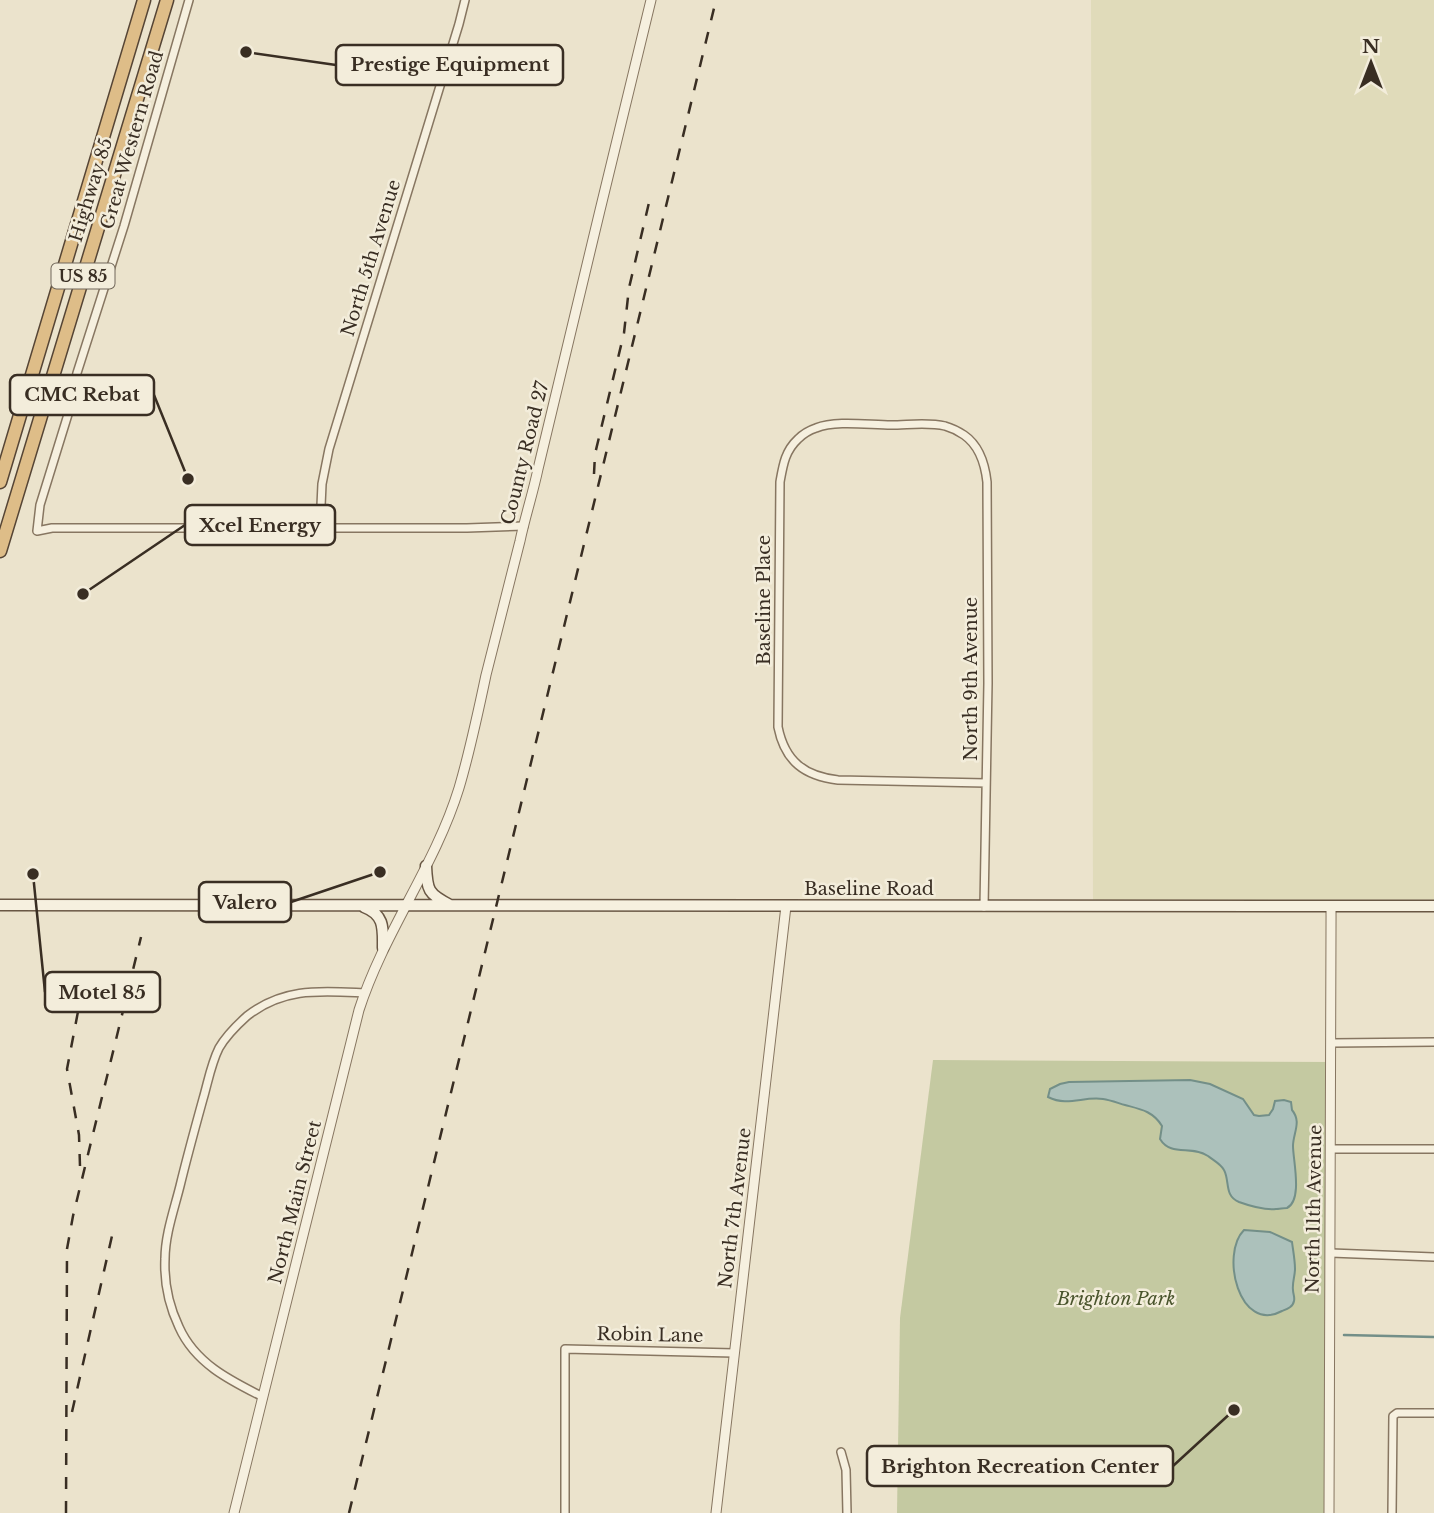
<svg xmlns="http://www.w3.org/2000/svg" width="1434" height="1513" viewBox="0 0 1434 1513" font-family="'Libre Baskerville',serif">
	<rect width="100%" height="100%" fill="#ebe3cc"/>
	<path fill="#e0dbba" d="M1091 0H1434V906H1093Z"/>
	<path fill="#c4c9a1" d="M933 1060 1332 1062 1329 1513H897L900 1318Z"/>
	<path fill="#acc1bb" stroke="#738f88" stroke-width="2" d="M1190 1080 1210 1084 1243 1099 1254 1115 1259 1116 1269 1115 1273 1109 1275 1101 1284 1100 1291 1102 1292 1110C1302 1122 1293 1133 1293 1146 1293 1160 1303 1200 1287 1208 1285 1208 1278 1209 1276 1209 1265 1210 1250 1206 1239 1202 1224 1196 1230 1181 1224 1170 1221 1164 1213 1160 1208 1156 1191 1145 1171 1157 1160 1139L1162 1126C1153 1111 1140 1109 1125 1105 1118 1103 1110 1100 1103 1099 1083 1096 1068 1107 1048 1097L1050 1089 1060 1084 1069 1082Z
		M1244 1230 1270 1232 1292 1242C1293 1250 1295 1260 1295 1269 1295 1276 1292 1283 1293 1290 1293 1294 1295 1297 1294 1301 1293 1307 1287 1309 1282 1311 1239 1334 1220 1254 1244 1230Z"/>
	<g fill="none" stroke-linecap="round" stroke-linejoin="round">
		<path stroke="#738f88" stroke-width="2.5" d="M1344 1335 1434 1337"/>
		<g stroke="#877661" stroke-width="10">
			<path id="minor" d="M189 0 124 226 77 373 70 408 40 505 37 531 52 528H467L524 526
				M320 528 322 484 329 449 459 24 465 0
				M984 907 988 683 987 482C985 464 980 446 964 435 958 431 952 428 945 426 928 422 908 425 891 425 869 425 836 420 816 428 810 430 803 434 798 439 785 451 783 465 780 482L778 727C785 762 805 776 838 780L986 783
				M1332 1043 1434 1042
				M1331 1149H1434
				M1331 1253 1434 1257
				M263 1397C229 1380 195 1363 179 1327 169 1306 164 1282 165 1259 165 1235 174 1210 180 1186 187 1157 195 1128 203 1099 208 1082 211 1064 219 1048 226 1036 237 1025 247 1016 284 987 321 991 364 993
				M841 1452 846 1470 847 1513
				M565 1513V1349L734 1353
				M1392 1513 1393 1416 1397 1413H1434"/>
		</g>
		<g stroke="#877661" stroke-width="11">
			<path id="tertiary" d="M234 1513 359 1010C384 932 435 866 459 788 470 751 478 713 486 675 497 630 509 586 520 541 525 517 533 493 538 469 575 313 613 156 651 0
				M716 1513 786 906
				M1329 1513C1329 1310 1332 1108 1331 906"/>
		</g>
		<g stroke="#695744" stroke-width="13">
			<path id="secondary" d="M426 866C427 890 428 894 450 905
				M0 905 1434 906
				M364 907C385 915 383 929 383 948"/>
		</g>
		<g stroke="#564535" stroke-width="15">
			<path id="trunk" d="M0 482 144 0
				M0 551 167 0"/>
		</g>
		<use href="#minor" stroke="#f6f0df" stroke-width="7"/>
		<use href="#tertiary" stroke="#f6f0df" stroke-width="9"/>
		<use href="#secondary" stroke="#f6f0df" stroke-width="10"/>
		<use href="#trunk" stroke="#debd88" stroke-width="12"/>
		<path stroke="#392e23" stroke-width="2.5" stroke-dasharray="12 12" stroke-linecap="butt" d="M594 474 595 454 624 333 629 288 651 194
			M80 1166 79 1135 67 1069 85 975
			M72 1412 114 1227
			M66 1513 67 1249 73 1216 141 937
			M349 1513 716 0"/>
	</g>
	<g text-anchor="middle" stroke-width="5" stroke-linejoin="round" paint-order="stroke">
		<rect fill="#f3eddb" stroke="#71675a" stroke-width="2" x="51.5" y="263.5" width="63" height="25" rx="5"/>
		<g font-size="16" font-weight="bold" fill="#392e23">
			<text x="83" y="282">US 85</text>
		</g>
		<g font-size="18" fill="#392e23" stroke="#f3eddb">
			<text transform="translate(132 140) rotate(-74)" y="6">Great Western Road</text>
			<text transform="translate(91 190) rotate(-73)" y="6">Highway 85</text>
			<text transform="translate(371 258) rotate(-73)" y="6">North 5th Avenue</text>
			<text transform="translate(525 453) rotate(-76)" y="6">County Road 27</text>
			<text transform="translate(764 600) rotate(-90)" y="6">Baseline Place</text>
			<text transform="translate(971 679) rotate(-90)" y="6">North 9th Avenue</text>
			<text x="869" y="895">Baseline Road</text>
			<text transform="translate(295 1202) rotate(-76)" y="6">North Main Street</text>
			<text transform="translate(735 1208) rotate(-83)" y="6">North 7th Avenue</text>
			<text transform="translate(1314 1209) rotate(-89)" y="6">North 11th Avenue</text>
			<text transform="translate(650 1335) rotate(1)" y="6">Robin Lane</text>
		</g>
		<g font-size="18" font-style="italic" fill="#49542c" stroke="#f3eddb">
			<text x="1116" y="1305">Brighton Park</text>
		</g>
	</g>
	<path fill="none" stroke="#392e23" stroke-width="2.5" d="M246 52L336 65M188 479L154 395M83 594L185 525M380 872L291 902M33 874L45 992M1234 1410L1173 1466"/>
	<g fill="#392e23" stroke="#f3eddb" stroke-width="2.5">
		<circle cx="246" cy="52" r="7"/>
		<circle cx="188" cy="479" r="7"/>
		<circle cx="83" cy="594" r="7"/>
		<circle cx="380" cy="872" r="7"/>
		<circle cx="33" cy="874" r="7"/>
		<circle cx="1234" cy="1410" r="7"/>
	</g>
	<g fill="#f3eddb" stroke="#392e23" stroke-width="2.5">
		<rect x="336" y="45" width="227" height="40" rx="7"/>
		<rect x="10" y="375" width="144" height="40" rx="7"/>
		<rect x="185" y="505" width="150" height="40" rx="7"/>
		<rect x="199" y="882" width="92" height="40" rx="7"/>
		<rect x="45" y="972" width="115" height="40" rx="7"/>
		<rect x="867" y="1446" width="306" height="40" rx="7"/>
	</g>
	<g font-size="19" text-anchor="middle" font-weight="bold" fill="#392e23">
		<text x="450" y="71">Prestige Equipment</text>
		<text x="82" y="401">CMC Rebat</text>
		<text x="260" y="532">Xcel Energy</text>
		<text x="245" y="909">Valero</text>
		<text x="102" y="999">Motel 85</text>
		<text x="1020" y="1473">Brighton Recreation Center</text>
	</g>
	<g transform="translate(1371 63)" stroke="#f3eddb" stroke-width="5" paint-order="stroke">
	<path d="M0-5L12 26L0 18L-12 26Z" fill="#392e23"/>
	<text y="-10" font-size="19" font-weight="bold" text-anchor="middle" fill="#392e23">N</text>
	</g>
</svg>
